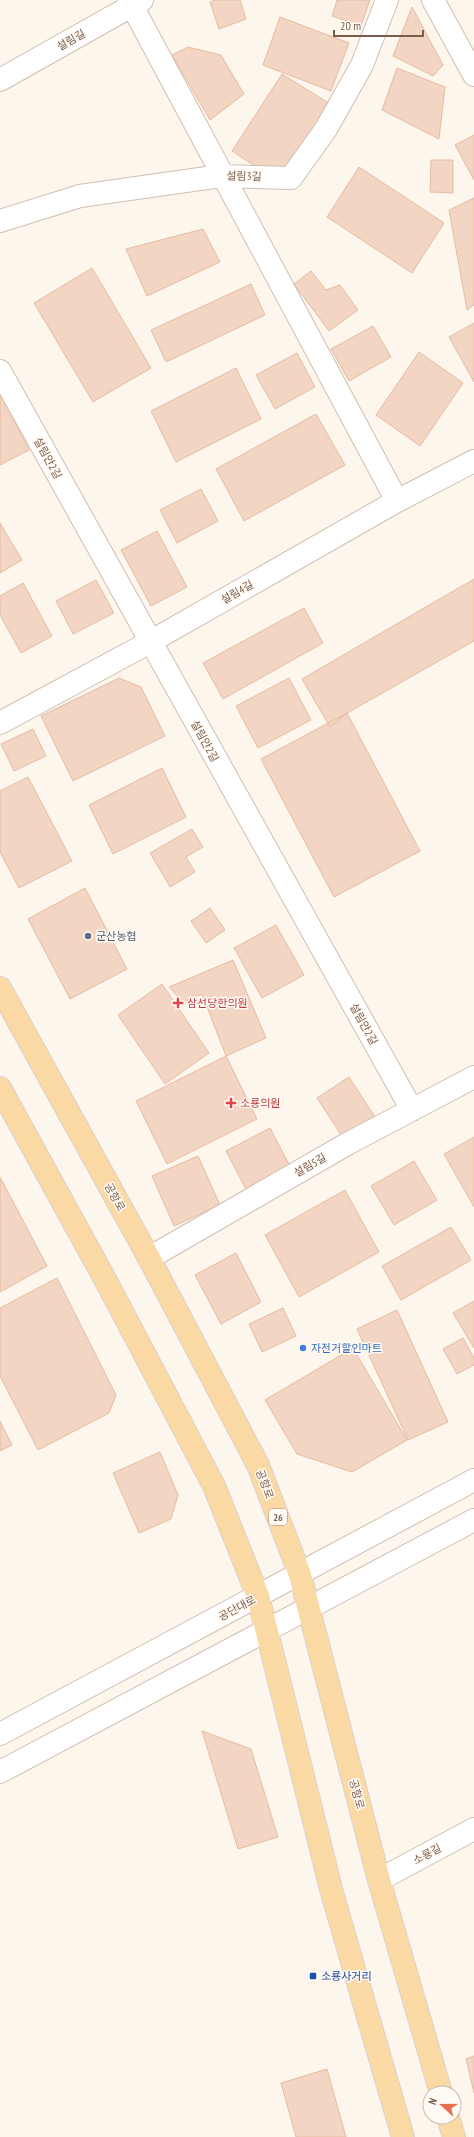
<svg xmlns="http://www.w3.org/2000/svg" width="474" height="2137" viewBox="0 0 474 2137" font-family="'PT Sans Narrow','Noto Sans KR',sans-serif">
	<rect width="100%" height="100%" fill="#fdf6ec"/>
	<path fill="#f3d5c3" stroke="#e6bba3" d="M215 0H240L246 19 219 29 210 2Z
		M337 0H370L361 26 332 16Z
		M412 7 443 65 433 76 393 56Z
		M280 17 349 43 331 91 263 65Z
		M188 47 221 55 244 94 210 120 172 55Z
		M397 68 445 87 439 139 382 110Z
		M282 74 332 105 294 166 261 170 232 151Z
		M474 135V180L455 145Z
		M431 160H453V193L430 192Z
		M359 167 444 223 412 273 327 217Z
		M474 198V305L467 310 449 210Z
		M203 229 220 262 147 296 126 249Z
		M92 268 151 368 93 402 34 303Z
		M311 271 326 290 340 285 358 310 329 331 294 284Z
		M251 284 265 315 166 362 151 330Z
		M474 323V382L449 337Z
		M373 326 391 357 349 381 331 349Z
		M419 352 463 383 420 446 376 415Z
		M297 353 315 387 275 409 256 375Z
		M236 368 261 419 176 462 151 411Z
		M2 396 29 450 0 465V397Z
		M316 414 345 465 244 521 216 469Z
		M201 489 218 521 177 543 160 510Z
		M0 523 22 560 0 573Z
		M157 531 187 587 151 606 121 550Z
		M474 579V641L347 713 330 727 302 679Z
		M96 580 114 613 73 634 56 601Z
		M23 583 52 636 21 653 0 615V596Z
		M304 608 323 643 223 699 203 663Z
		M119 678 141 687 165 736 73 781 41 716Z
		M289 678 311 720 258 748 236 706Z
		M347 713 420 851 334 897 261 759Z
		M33 729 46 756 14 771 1 744Z
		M162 768 186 817 113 854 89 805Z
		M28 777 72 861 19 888 0 852V791Z
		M192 829 203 847 186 857 195 872 170 887 150 853Z
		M85 888 127 969 70 999 28 919Z
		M210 908 225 930 206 943 191 921Z
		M276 925 304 975 262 998 234 948Z
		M233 960 266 1038 226 1056 202 994 183 1002 169 987Z
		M162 984 209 1053 165 1084 118 1015Z
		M226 1056 257 1119 167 1164 136 1101Z
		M349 1077 379 1123 347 1144 317 1098Z
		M270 1128 292 1170 248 1193 226 1151Z
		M474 1137V1207L444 1154Z
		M198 1156 220 1205 174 1226 152 1176Z
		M414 1161 437 1200 394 1225 371 1186Z
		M0 1177 47 1266 0 1292Z
		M345 1190 379 1252 299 1297 265 1235Z
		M451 1227 471 1260 401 1300 382 1266Z
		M236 1253 261 1302 221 1324 195 1275Z
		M57 1278 116 1395 109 1413 38 1450 0 1376V1308Z
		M474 1301V1348L453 1313Z
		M283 1308 296 1336 262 1352 249 1324Z
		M397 1310 448 1422 408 1440 357 1329Z
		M463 1338 474 1358V1365L457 1374 443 1349Z
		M353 1348 407 1440 352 1472 297 1454 265 1400Z
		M0 1421 12 1445 0 1451Z
		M160 1452 178 1495 171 1519 139 1533 113 1473Z
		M202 1731 251 1749 278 1837 238 1849Z
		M474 2056V2093L466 2059Z
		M327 2069 346 2137H296L281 2083Z"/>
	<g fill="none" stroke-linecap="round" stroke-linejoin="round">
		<g stroke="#d1beb0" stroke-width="24">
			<path id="minor" d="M129 0 397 501
				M433 0 474 75
				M0 80 142 0
				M0 221 80 196 221 176 291 178 326 129 362 65 387 0
				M0 371 412 1110
				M0 723 150 642 397 501 474 461
				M149 1258 347 1144 474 1077
				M0 1734 474 1480
				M0 1772 474 1520
				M379 1880 474 1829"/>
		</g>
		<g stroke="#dad1cd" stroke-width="24">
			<path id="major" d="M0 988 149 1258 258 1465 300 1575 379 1880 441 2093
				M0 1088 106 1281 214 1486 258 1596 332 1893 403 2137
				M448 2117 454 2137"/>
		</g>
		<use href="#minor" stroke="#fff" stroke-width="22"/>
		<use href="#major" stroke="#fbd9a5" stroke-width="22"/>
	</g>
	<circle fill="#5c6f8a" stroke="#fffaf3" stroke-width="1.5" cx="88" cy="936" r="4"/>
	<g fill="#e0444e" stroke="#fffaf3" stroke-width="1.5">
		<path d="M176 997h4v4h4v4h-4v4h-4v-4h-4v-4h4z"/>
		<path d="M229 1097h4v4h4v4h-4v4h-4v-4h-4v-4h4z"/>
	</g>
	<circle fill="#3f7fe0" stroke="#fffaf3" stroke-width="1.5" cx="303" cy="1348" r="4"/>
	<rect fill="#1a4fb4" stroke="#fffaf3" stroke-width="1.5" x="309" y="1972" width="8" height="8" rx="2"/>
	<g text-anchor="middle" stroke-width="3" stroke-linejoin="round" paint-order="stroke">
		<rect fill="#fffaf3" stroke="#a28b7f" stroke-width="1" x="269" y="1509" width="18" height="16" rx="3"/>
		<g font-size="10" font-weight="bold" fill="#7a5c4d">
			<text x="278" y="1521">26</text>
		</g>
		<g font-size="11" fill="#7a5c4d" stroke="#fffaf3">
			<text transform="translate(71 40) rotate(-30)" y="4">설림길</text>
			<text transform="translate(244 176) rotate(2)" y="4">설림3길</text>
			<text transform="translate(48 458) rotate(61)" y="4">설림안2길</text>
			<text transform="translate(237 592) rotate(-30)" y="4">설림4길</text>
			<text transform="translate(205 741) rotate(61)" y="4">설림안2길</text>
			<text transform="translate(364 1024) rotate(61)" y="4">설림안2길</text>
			<text transform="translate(310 1165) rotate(-30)" y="4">설림5길</text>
			<text transform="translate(115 1197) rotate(61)" y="4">공항로</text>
			<text transform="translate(265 1484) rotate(69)" y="4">공항로</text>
			<text transform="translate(237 1608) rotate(-28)" y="4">공단대로</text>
			<text transform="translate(357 1794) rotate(75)" y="4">공항로</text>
			<text transform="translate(427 1854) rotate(-28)" y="4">소룡길</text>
		</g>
		<g font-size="11" fill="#4e5e75" stroke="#fffaf3" text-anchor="start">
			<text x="96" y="940">군산농협</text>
		</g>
		<g font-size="11" fill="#be3a42" stroke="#fffaf3" text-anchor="start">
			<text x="187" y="1007">삼선당한의원</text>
			<text x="240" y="1107">소룡의원</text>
		</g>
		<g font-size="11" fill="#366cbe" stroke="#fffaf3" text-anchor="start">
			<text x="311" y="1352">자전거할인마트</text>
		</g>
		<g font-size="11" fill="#164399" stroke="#fffaf3" text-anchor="start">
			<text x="321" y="1980">소룡사거리</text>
		</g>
	</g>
	<g transform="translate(442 2105) rotate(291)"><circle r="19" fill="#fffaf3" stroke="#cabbb1"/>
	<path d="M0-3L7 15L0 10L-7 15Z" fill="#e76f51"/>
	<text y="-6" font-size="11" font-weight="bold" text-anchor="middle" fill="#7a5c4d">N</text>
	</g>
	<path d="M334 30v6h89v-6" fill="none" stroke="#7a5c4d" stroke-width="2"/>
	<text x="340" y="30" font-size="12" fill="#7a5c4d" stroke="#fffaf3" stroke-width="3" paint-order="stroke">20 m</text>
</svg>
